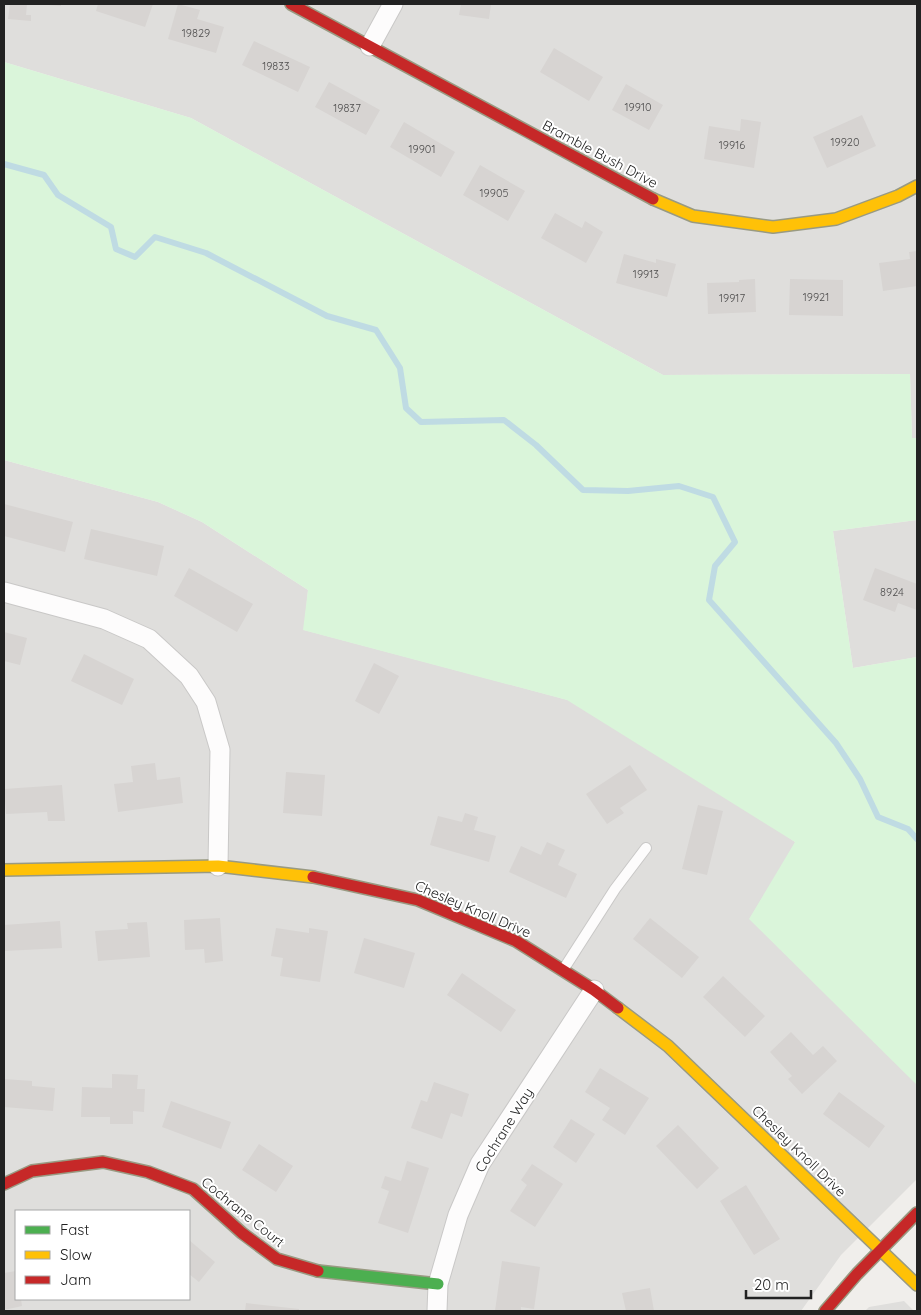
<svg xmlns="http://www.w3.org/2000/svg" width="921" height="1315" viewBox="0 0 921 1315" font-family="Quicksand,sans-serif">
	<rect width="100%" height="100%" fill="#f0eeeb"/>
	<path fill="#dfdedc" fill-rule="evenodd" d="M4 4H917V438H912L910 374 663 375 191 118 4 62Z
		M4 460 158 502 202 522 308 590 304 630 568 700 680 761 795 842 917 1081V1179L841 1255 801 1311H4ZM16 1211H189V1299H16Z
		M917 520V657L853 668 833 531Z
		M904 1301 914 1311H865L869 1307Z"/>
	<path fill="#daf5da" d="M4 62 191 118 663 375 910 374 912 438H917V520L833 531 853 668 917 657V1085L749 919 795 842 567 700 303 630 308 590 202 522 158 502 4 460Z"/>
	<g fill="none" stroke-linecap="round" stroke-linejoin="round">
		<path stroke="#bfdbe3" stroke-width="6" d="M4 164 44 175 58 195 111 227 116 249 135 257 155 237 206 253 327 316 376 330 400 368 406 408 421 422 504 420 536 445 583 490 628 491 679 486 713 497 735 542 715 566 709 600 836 743 860 779 878 817 908 829 917 839"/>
	</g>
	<path fill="#d7d4d2" d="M10 4H27L26 15H31V21L8 19Z
		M48 4H61V6L48 5Z
		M98 4H153L145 27 96 11Z
		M178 4 200 10 197 19 224 27 216 53 168 39Z
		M461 4H491L489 19 459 15Z
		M254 41 310 67 298 92 242 65Z
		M554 48 603 77 589 101 540 72Z
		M329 82 380 110 366 135 315 107Z
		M626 84 663 105 649 130 612 110Z
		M862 115 876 146 827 168 813 137Z
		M741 119 761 122 754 168 704 159 709 126 740 131Z
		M404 122 455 152 441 177 390 147Z
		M480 165 525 191 508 221 463 195Z
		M555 213 582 228 585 221 603 232 586 263 541 238Z
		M917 251V286L883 291 879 263 910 259 909 252Z
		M624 254 656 263V259L676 264 667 297 616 283Z
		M755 279 756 312 708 314 707 283 739 282V280Z
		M790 279 843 280V316L789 315Z
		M4 504 73 522 65 552 4 536Z
		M91 529 164 546 157 576 84 559Z
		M189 568 253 604 237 632 174 596Z
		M875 568 917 584V610L898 603 895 612 863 600Z
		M4 632 27 638 20 665 4 661Z
		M84 654 134 679 122 705 71 681Z
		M374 663 399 676 379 714 355 701Z
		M155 763 157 780 180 777 183 803 118 812 114 784 133 782 131 766Z
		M630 765 647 790 620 808 624 813 607 824 586 794Z
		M286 772 325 775 322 816 283 813Z
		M62 785 65 821H48L47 812 6 814 4 789Z
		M698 805 723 811 707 875 682 869Z
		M465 813 478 817 474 830 496 836 489 862 430 845 438 816 462 822Z
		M547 842 565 850 558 865 577 874 566 898 509 872 521 846 541 855Z
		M220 918 223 961 205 963 204 949 185 950 184 920Z
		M650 918 699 957 682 978 633 939Z
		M60 921 62 948 5 951 4 925Z
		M147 922 150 957 98 961 95 931 128 929 127 923Z
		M276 928 309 933V928L328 931 320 982 280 976 283 958 271 956Z
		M364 938 415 953 404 988 354 973Z
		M462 973 516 1010 501 1032 447 995Z
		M723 976 765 1016 745 1037 703 997Z
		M791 1032 813 1055 823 1046 837 1061 802 1094 788 1079 792 1076 770 1052Z
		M600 1068 649 1098 625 1135 602 1120 610 1108 585 1092Z
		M112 1074 138 1075 137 1089H145L144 1112 133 1111V1124H110V1117H81L82 1087 112 1088Z
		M4 1079 32 1081V1086L55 1088 53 1111 4 1107Z
		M434 1082 469 1094 462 1117 451 1113 442 1139 411 1128 421 1100 427 1102Z
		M839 1092 885 1126 869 1148 823 1114Z
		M171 1101 231 1122 221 1149 162 1127Z
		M571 1119 595 1134 576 1163 553 1147Z
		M678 1125 719 1168 697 1189 656 1146Z
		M259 1144 293 1166 276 1192 242 1170Z
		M407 1161 429 1168 408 1233 378 1223 389 1191 381 1188 385 1176 401 1181Z
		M532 1164 563 1184 535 1227 510 1211 527 1185 521 1180Z
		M746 1185 780 1239 754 1255 720 1201Z
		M189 1240 215 1262 199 1282 189 1274Z
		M502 1261 540 1267 534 1309 521 1307V1311H495Z
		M16 1271V1299H21L22 1306 4 1310V1273Z
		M650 1288 654 1311H626L622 1293Z
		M246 1303 299 1309V1311H245Z"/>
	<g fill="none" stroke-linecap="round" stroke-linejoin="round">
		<g stroke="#c9c8c7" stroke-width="12">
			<path id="lane" d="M563 970 615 889 646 848"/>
		</g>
		<g stroke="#c9c8c7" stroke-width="21">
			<path id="street" d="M370 46 393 4
				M4 592 104 619 149 639 189 676 206 702 220 750 218 866
				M437 1311 438 1284 458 1215 480 1164 594 990"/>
		</g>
		<g stroke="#999a82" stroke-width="14">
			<path id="fast" d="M318 1271 438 1284"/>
		</g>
		<g stroke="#999a82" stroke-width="14">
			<path id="slow" d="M653 199 693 216 773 227 836 219 898 196 917 186
				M4 870 218 866 313 877
				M618 1008 668 1046 917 1285"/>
		</g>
		<g stroke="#999a82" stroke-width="14">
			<path id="jam" d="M291 4 653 199
				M313 877 418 900 516 941 594 990 618 1008
				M4 1184 32 1171 103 1162 148 1172 193 1189 242 1233 277 1259 318 1271
				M825 1311 857 1274 917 1213"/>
		</g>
		<use href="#lane" stroke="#fdfcfc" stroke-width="10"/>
		<use href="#street" stroke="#fdfcfc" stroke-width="19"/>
		<use href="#fast" stroke="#4caf50" stroke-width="11"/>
		<use href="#slow" stroke="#ffc107" stroke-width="11"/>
		<use href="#jam" stroke="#c62828" stroke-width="11"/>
	</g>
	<g text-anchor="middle" stroke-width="4" stroke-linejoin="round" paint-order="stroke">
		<g font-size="11" fill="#4f4e4e">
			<text x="196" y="37">19829</text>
			<text x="276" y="70">19833</text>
			<text x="638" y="111">19910</text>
			<text x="347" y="112">19837</text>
			<text x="845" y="146">19920</text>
			<text x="732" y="149">19916</text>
			<text x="422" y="153">19901</text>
			<text x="494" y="197">19905</text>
			<text x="646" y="278">19913</text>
			<text x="816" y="301">19921</text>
			<text x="732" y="302">19917</text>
			<text x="892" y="596">8924</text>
		</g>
		<g font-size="14" fill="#222" stroke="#fff">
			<text transform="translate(600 154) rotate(28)" y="5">Bramble Bush Drive</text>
			<text transform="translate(473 909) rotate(23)" y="5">Chesley Knoll Drive</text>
			<text transform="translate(504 1130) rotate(-58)" y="5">Cochrane Way</text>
			<text transform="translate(799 1151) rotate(44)" y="5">Chesley Knoll Drive</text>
			<text transform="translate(243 1212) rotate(39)" y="5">Cochrane Court</text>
		</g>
	</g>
	<rect width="921" height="1315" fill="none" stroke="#222222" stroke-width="10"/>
	<rect x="15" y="1210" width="175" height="90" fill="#ffffff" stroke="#a7a7a7"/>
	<rect x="25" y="1226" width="25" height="8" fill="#4caf50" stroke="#a7a7a7"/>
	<text x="60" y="1235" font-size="15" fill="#222222">Fast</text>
	<rect x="25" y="1251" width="25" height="8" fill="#ffc107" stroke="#a7a7a7"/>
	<text x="60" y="1260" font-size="15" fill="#222222">Slow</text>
	<rect x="25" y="1276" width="25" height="8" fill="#c62828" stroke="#a7a7a7"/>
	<text x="60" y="1285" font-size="15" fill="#222222">Jam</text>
	<path d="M746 1290v8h65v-8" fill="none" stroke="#222222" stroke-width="2.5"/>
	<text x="754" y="1290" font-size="15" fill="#222222" stroke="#ffffff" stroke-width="4" paint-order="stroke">20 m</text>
</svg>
